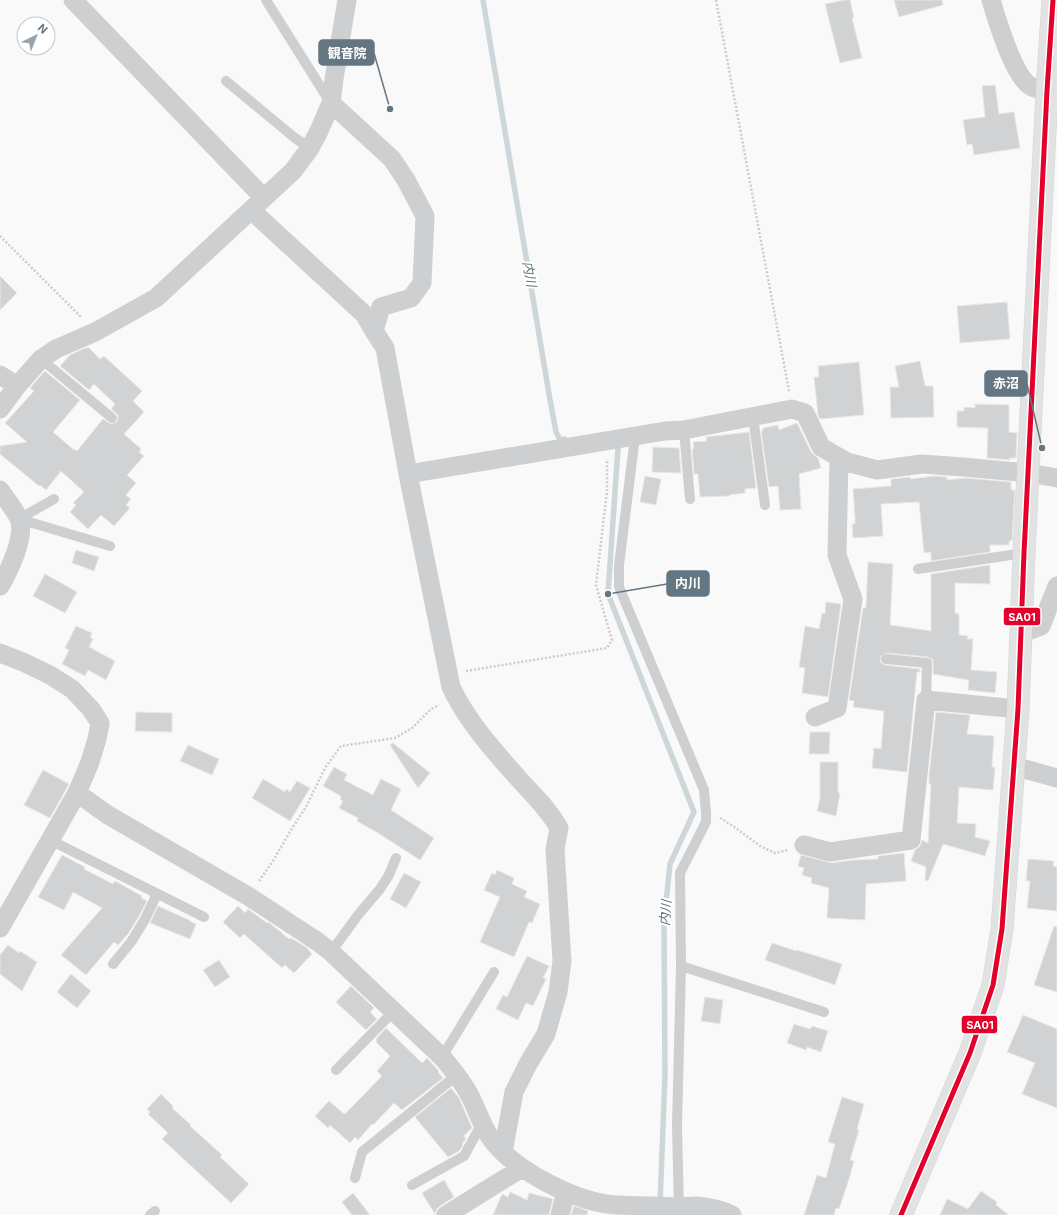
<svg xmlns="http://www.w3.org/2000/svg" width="1057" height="1215" viewBox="0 0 1057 1215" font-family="Inter,'Noto Sans JP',sans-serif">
	<rect width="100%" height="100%" fill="#f9f9f9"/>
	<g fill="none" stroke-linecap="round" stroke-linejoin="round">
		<path stroke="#ced6d9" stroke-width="5.5" d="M483 0 549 394 556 432 560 440 565 439
			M613 444 618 448 608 594 694 812 670 864 664 921 665 1075 660 1204"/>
	</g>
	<path fill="#d0d2d3" stroke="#e8e8e8" d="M844 0H850L854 18H852L862 58 840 63 825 4Z
		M894 0H942L943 5 899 17Z
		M995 85 999 114 1014 112 1020 148 974 155 972 144 967 145 963 120 985 117 982 86Z
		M0 276 17 293 0 310Z
		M1007 302 1010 339 960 343 957 306Z
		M88 347 100 359 104 356 142 391 133 401 144 412 124 434 141 449 139 452 144 456 127 475 136 483 126 495 131 499 126 505 130 508 114 526 101 515 88 529 70 512 76 505 73 503 84 492 61 471 46 490 40 485 39 486 0 454V446L27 442 5 423 34 391 30 388 45 371 80 400 53 432 74 450 75 449 77 451 103 419 111 424 117 422 118 419V415L111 409 115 404 94 384 89 390 60 366 70 355 85 348 86 349Z
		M920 361 925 386H933L934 417 891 418 890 387H899L895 366Z
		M859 362 864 415 820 419 818 415 814 377H819L818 366Z
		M975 404 1009 405V432L1017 433 1016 458H1010V460L987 458 988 428 957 427V411H964V407L975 408Z
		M797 423 811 452 818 458 821 468 799 474 801 509 780 510 778 486 769 487 761 431H763V428L778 425 779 430Z
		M749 432 756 488 745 489V493L729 495 730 496 700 497 698 474H694L692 449H694L693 442 707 441 706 437Z
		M653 447 679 448 681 473 652 472Z
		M645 476 661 479 656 505 640 502Z
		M934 476 947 477V480L965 478 1011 482V490H1015L1012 541H1009V545H990V552L931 561V552L924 553 919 502 881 504 883 536 853 538 852 524H855V517L853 489 891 486V479L910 477 911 479Z
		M76 550 99 557 94 571 72 563Z
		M868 562 893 564 890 625 931 631V574L990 565V584L955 583V613L959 614V635L968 636 967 639H973L971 670 997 672 995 693 968 690 969 680 933 674V660L928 657 887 653 881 656 880 662 885 665 920 669V672H917L907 772 872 768 874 748 881 749 884 711 853 707 854 701 849 700 863 608H866Z
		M45 574 77 592 65 613 33 596Z
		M826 602 841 604 828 697 802 693 805 668 799 667 805 626 819 629 822 613 825 614Z
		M76 626 92 633 90 637 93 639 89 647 115 661 106 680 88 670 85 676 62 664 69 650 65 648Z
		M136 712 172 713V732L135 731Z
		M936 712 970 715 967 734 994 736 992 767H995L993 790 959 787 957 823 976 824 975 837 990 841 985 856 943 844 928 881 925 880 926 867 911 861 915 850 920 846 922 840 928 843 931 784H929V775Z
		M810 732H830L829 754H809Z
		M393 743 430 773 418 788 390 745Z
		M188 745 219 759 212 775 180 761Z
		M820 762H838V793H840L836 816 817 811 820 798Z
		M334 767 347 774 344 780 373 795 381 779 401 789 391 810 434 838 420 860 378 833 357 821 358 818 339 808 343 801 340 799 341 796 323 786Z
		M43 770 69 784 50 818 24 805Z
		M263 779 285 792 286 789 290 792 297 781 310 788 290 821 252 798Z
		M904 853 906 881 866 884 865 920 827 918 829 888 811 883 812 878 802 875 804 868 798 866 801 855 831 863 854 860 878 859V856Z
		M62 855 85 867 84 869 113 884 115 881 142 896 141 898 147 901 138 918 128 934 118 945 114 942 86 975 61 955 102 908 73 892 64 910 38 897Z
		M1028 859 1054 861 1053 866 1057 867V911L1027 908 1030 881H1026Z
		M497 870 514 878 512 884 527 891 524 897 540 904 532 923 529 922 514 957 480 942 500 897 484 890 492 873 495 875Z
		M404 873 421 882 406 908 390 899Z
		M158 906 191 921V922L196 924 190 939 150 923Z
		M238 906 245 913 248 909 267 923 268 922 276 928 289 939 291 938 306 947 312 954 294 973 285 965 282 968 244 934 240 938 223 922Z
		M1054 926 1057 927V992L1034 985Z
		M772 943 796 951 797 950 842 964 835 985 765 960Z
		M8 945 19 953 20 951 37 962 22 991 0 974V955Z
		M527 956 549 966 543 978 546 979 533 1006 526 1003 518 1020 496 1009 503 995 507 997Z
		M219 960 230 977 215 987 203 970Z
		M71 974 91 991 77 1008 57 992Z
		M351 986 374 1008 370 1012 377 1019 366 1030 336 1002Z
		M705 997 723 1000 720 1024 701 1021Z
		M1023 1015 1057 1029V1108L1022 1094 1035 1063 1007 1052Z
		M794 1024 810 1029 812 1026 828 1031 821 1052 807 1047 806 1050 787 1043Z
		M386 1028 422 1063 427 1058 439 1071 438 1072 443 1078 402 1110 394 1103 373 1125 372 1124 358 1140 355 1137 350 1143 330 1125 328 1128 315 1116 329 1101 344 1114 346 1113 382 1076 377 1071 390 1056 376 1042 377 1040 376 1039Z
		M451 1088 459 1098 472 1128 464 1136 466 1139 462 1144 463 1145 459 1151 448 1157 415 1117Z
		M161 1094 173 1106 172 1108 191 1125 190 1126 222 1155 220 1157 249 1184 231 1203 162 1139 168 1133 148 1114 150 1112 147 1109Z
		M842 1097 864 1104 857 1129 859 1130 850 1160 854 1161 849 1179 839 1209 836 1208 834 1215H804L817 1175 826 1178 835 1144 828 1142Z
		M444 1180 454 1197 440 1206 437 1209 435 1214 422 1193Z
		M981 1191 997 1202 996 1205 1009 1215H940L947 1199 968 1209Z
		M510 1192 527 1200 529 1193 553 1199 549 1215H493L502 1194 508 1197Z
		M353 1193 370 1215H352L342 1202Z
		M574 1206 588 1211 587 1215H571Z"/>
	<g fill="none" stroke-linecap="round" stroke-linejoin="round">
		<g stroke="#d5d6d7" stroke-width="23">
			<path id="secondary" d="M901 1215 970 1053 993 985 1002 929 1018 709 1024 553 1047 91 1053 0"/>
		</g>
		<path stroke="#cbcccd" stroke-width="2.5" stroke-dasharray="2 2" stroke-linecap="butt" d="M716 0 789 391
			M0 236 81 317
			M466 671 607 648 612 640 596 585 607 491V459
			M720 818 733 826 760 846 775 853 788 850
			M259 881 273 861 291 830 306 807 325 768 341 746 395 738 412 728 431 709 439 705"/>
		<path stroke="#cecfd0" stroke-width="10" d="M266 0 330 102
			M226 81 295 138 310 148
			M41 359 112 418
			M753 417 765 505
			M684 430 690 499
			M635 437 619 565V587L704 790 706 813V822L680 873 681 966 677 1126 679 1210
			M54 499 19 519 110 546
			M918 569 1024 553
			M886 659 927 663 926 700
			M50 840 204 917
			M331 952 358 915 380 889 389 875 396 858
			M113 964 131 942 144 921 157 894
			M681 966 824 1012
			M442 1057 494 972
			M336 1070 394 1011
			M355 1178 362 1152 457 1075
			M412 1185 464 1156 482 1123
			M150 1215 155 1211"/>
		<path stroke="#cecfd0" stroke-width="19" d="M73 0 264 198
			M991 0C997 20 1013 74 1029 85 1034 89 1042 90 1047 91
			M331 103 392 159 406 180 425 216 422 283 411 298 381 307 374 331
			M251 210 364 314 374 331 385 348 408 474 451 687C467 721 493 750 518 778 533 795 548 808 559 828L555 849 562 961 558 992 546 1034 528 1064 514 1092 503 1152
			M0 375 17 386
			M0 409 17 386 41 359 56 349 95 332 156 298 293 171 310 148 319 131 331 103 334 79 347 0
			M408 474 665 431 684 430 792 409 805 413 821 447 847 462 877 470 922 464 963 467 1029 473 1057 478
			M0 490C5 498 16 511 19 519 26 536 9 571 0 586
			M1022 633 1041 626 1057 586
			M0 653 23 662 50 675 72 689 91 709 100 723 97 739 90 762 77 793 0 928
			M815 717 837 708 853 599 837 555 839 457
			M1014 766 1057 778
			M77 793 108 815 248 896 318 942 331 952 442 1057C452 1069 463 1082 470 1096 478 1111 482 1127 492 1140 515 1171 579 1204 618 1205 638 1206 658 1206 679 1207 685 1207 691 1206 697 1206 708 1207 722 1210 732 1215
			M804 845 830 852 911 840 926 700 1018 709
			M446 1215 522 1168
			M560 1215 566 1192"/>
		<use href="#secondary" stroke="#e1e2e2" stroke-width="22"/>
		<g stroke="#fff" stroke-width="8">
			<path id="bus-1" d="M901 1215 970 1053 993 985 1002 929 1018 709 1024 553 1047 91 1053 0"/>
		</g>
		<use href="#bus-1" stroke="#e4002b" stroke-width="5"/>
	</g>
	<g text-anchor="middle" stroke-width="4" stroke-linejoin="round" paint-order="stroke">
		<g font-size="13" font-style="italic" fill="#60757c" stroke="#fff">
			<text transform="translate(530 274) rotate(80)" y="5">内川</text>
			<text transform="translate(665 913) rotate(-86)" y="5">内川</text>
		</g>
	</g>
	<path fill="none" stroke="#657683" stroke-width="1.5" d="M390 109L374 53M1042 448L1027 384M608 594L667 584"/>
	<g fill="#657683" stroke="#fff" stroke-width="1.5">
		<circle cx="390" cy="109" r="4"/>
		<circle cx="1042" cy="448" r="4"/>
		<circle cx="608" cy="594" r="4"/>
	</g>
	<g fill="#657683" stroke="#657683" stroke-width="1.5">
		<rect x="319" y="40" width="55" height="25" rx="4"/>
		<rect x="985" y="371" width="42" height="25" rx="4"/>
		<rect x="667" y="571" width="42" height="25" rx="4"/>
	</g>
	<g font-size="13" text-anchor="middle" font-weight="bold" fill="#fff">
		<text x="347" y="58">観音院</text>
		<text x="1006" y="388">赤沼</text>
		<text x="688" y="588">内川</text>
	</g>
	<g stroke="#fff" stroke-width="1.5">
		<rect x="1003" y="607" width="38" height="19" rx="4" fill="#e4002b"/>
		<rect x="961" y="1015" width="37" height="19" rx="4" fill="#e4002b"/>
	</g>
	<g font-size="11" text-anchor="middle" font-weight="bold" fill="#fff">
		<text x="1022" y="621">SA01</text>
		<text x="980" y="1029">SA01</text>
	</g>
	<g transform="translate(36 36) rotate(43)"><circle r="19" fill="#ffffff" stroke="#c1c8cd"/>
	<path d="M0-3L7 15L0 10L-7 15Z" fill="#99a4ac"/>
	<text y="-6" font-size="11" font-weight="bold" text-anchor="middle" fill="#657683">N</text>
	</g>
</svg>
